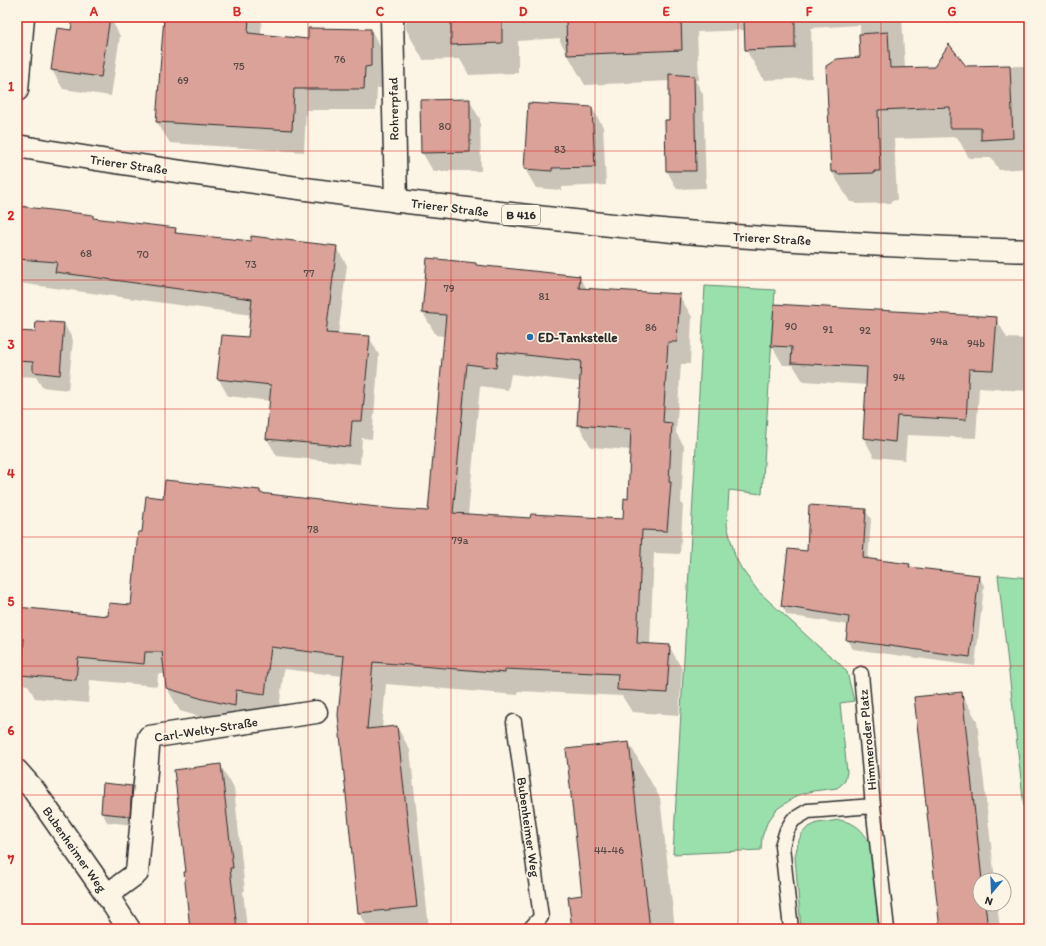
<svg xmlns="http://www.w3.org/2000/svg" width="1046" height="946" viewBox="0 0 1046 946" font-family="Itim,sans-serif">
	<rect width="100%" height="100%" fill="#fcf5e5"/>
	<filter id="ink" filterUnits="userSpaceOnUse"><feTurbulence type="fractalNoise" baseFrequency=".025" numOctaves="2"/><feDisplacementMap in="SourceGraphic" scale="8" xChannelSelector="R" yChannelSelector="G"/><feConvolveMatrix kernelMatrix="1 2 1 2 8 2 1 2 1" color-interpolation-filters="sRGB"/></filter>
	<g filter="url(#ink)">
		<path fill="#9ae0ad" stroke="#62866c" d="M705 286 775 290 762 494 729 490 727 525 735 556 741 568 758 591 819 647 838 662 847 672 854 701 840 703 847 772 845 781 842 784 837 788 813 791 798 795 777 809 767 823 762 837 761 850 673 854Z
			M998 575 1029 578V851Z
			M840 820C857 824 862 829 870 844L879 929H801L795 857 798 843 801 835 807 828 817 823Z"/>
		<path fill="#0003" fill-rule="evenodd" d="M74 17H110L120 36 111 96 63 89 52 70 72 31Z
			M165 17H262L261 35 309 41 371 30 383 52V88H377L376 110H306L304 152 170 143 157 122Z
			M406 17H906H902L905 68 1029 66V168L999 170 992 158H969L957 137 894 139 897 200 891 201V203L856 204 854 202H850L832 172 861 58 860 25 811 28 812 78 764 80 746 50 745 30 697 32 699 80H695L703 94 706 188 677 189 667 171 666 121H670V81L585 85 560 41V38L518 41V73L469 75 460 59 423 60 406 29Z
			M950 17H988L983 21 954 22Z
			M469 100 480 119 481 171H433L422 152Z
			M592 108 603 127 606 185 562 187V190L536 188 525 169Z
			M17 205 30 206 31 209 92 216 94 219 175 229 178 234 251 242 336 247 347 265 338 335 369 337 379 355 372 439 362 438 360 464 277 456 267 439 271 401 228 396 218 378 249 338 252 315 18 283 17 285Z
			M476 266 579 277 587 289 679 295 692 317 690 364H681L676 433 684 446 681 503 683 505 680 554 654 553 650 645 669 646 682 669 679 715 632 712 622 696 518 691V695L386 684 382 729 397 727 410 750 429 929H369L359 913 343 676 284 669 278 717 217 722 180 711 167 688 165 674H158L157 686 90 680 88 703 35 698 28 685 17 684V608L109 617 132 606 143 533 164 499 259 491 261 495 393 510 429 512 445 336 436 335 423 313ZM511 374 580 382 578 424 591 447 631 450 629 500 624 520 531 519 468 515 480 386 508 390Z
			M996 318 1007 338 1029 339V391L979 388 976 438 907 435 905 460 874 457 864 438 867 385 803 381 793 365H783L772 346Z
			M64 324 73 340 68 390 42 387 36 377 17 376V332L36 333Z
			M865 510 871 519 868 560 909 565 911 568 979 576 984 586 975 666 853 649 847 640 849 625 787 615 782 606 808 552Z
			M961 693 977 721 995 880H980V904H997L1000 929H941Z
			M629 743 660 798 675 929H573Z
			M220 765 234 788 245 891H243L247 929H191L187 874Z
			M132 787 137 796 134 825 107 822 102 812Z
			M17 918 20 923 19 929H17Z"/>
		<path fill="#dba299" stroke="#2b2b2b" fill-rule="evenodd" d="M73 17H110L101 77 51 70 57 28 71 30Z
			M164 17H249L248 33 308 39V28L371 29V66L365 67 364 89H294L292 130 156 122Z
			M451 17H502V43L451 45Z
			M566 17H681L682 50 567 55Z
			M752 17H795V48L745 50 744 18H752Z
			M888 32 890 68 934 67 949 44 966 66 1010 65 1013 138 981 140V128H950V107L878 110 880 171H874L875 173 837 174V172H831L826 66 837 59 860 57 859 34Z
			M669 74 694 76 696 171H666L665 120H669Z
			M470 99V152L421 153 420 100Z
			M528 103 592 107 595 167 552 168V171L524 169Z
			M17 206 93 215V218L176 228 175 233 251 241V236L337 246 326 333 370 336 362 421H352L350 447 266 439 271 385 217 379 222 335 248 337 252 299 55 272 57 262 17 259Z
			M427 258 476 263V265L580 276 579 288 680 294 677 342H668L663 422 672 423 669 482H671L667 531 642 530 637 643 670 645 667 693 617 690 618 674 505 669V673L373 662 367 729 397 726 417 907 358 913 338 715 344 656 271 647 265 694 236 690 235 706 203 699 166 688 162 652H145L144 664 78 658 76 680 21 675 24 639H17V607L108 616 109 603 131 605 138 532H142L146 496 163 498 165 480 260 490V493L394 509 428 511 446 315 422 313ZM498 352 581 361 577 425 631 429 628 499 624 498 623 519 531 514 530 518 453 513 467 364 496 368Z
			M774 304 997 317 993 370 969 369 966 420 897 416 895 442 863 438 867 367 791 363 792 347 771 346Z
			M36 321 64 323 60 375 33 372V362L17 361V331L35 332Z
			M809 505 866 509 863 558 910 564 909 567 979 575 970 657 846 640 849 617 781 606 788 549 807 551Z
			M962 692 982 880H980V904H985L988 929H940L914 697Z
			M629 742 650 929H572L568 897 582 895 566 749Z
			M221 764 233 868H230L237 929H190L184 872H186L174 770Z
			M103 783 132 786 130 816 101 813Z"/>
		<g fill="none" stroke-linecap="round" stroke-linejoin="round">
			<g stroke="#2b2b2b" stroke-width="17">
				<path id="service" d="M514 722 541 917 530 929
					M873 806 887 929
					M791 929 782 846 787 830 793 820 808 811 873 806 861 674"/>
			</g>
			<g stroke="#2b2b2b" stroke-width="25">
				<path id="minor" d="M392 17 396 201
					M17 90 23 17
					M107 895 137 873 149 737 316 712"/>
			</g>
			<g stroke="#2b2b2b" stroke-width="25">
				<path id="tertiary" d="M17 771 33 789 107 895 129 929"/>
			</g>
			<g stroke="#2b2b2b" stroke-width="25">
				<path id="primary" d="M17 146C155 170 294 188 432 205 520 215 609 226 697 233 807 242 918 247 1029 251"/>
			</g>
			<use href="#service" stroke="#fcf5e5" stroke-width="14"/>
			<use href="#minor" stroke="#fcf5e5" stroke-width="22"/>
			<use href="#tertiary" stroke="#fcf5e5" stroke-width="22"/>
			<use href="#primary" stroke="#fcf5e5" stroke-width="22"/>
		</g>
	</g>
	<path fill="none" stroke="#d62828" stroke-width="1" stroke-opacity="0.55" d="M165 17V929M308 17V929M451 17V929M595 17V929M738 17V929M881 17V929M17 151H1029M17 280H1029M17 409H1029M17 537H1029M17 666H1029M17 795H1029"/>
	<circle fill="#1f6fb2" stroke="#fcf5e5" stroke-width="1.5" cx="530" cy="337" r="4"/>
	<g text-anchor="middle" stroke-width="3.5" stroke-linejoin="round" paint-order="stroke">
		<g font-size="11" fill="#574946">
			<text x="340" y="63">76</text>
			<text x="239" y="70">75</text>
			<text x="183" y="84">69</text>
			<text x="445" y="130">80</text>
			<text x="560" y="153">83</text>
			<text x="86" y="257">68</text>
			<text x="143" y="258">70</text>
			<text x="251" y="268">73</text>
			<text x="309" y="277">77</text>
			<text x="449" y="292">79</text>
			<text x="544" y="300">81</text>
			<text x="791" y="330">90</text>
			<text x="651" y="331">86</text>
			<text x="828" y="333">91</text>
			<text x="865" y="334">92</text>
			<text x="939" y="345">94a</text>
			<text x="976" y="347">94b</text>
			<text x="899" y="381">94</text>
			<text x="313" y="533">78</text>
			<text x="460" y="544">79a</text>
			<text x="609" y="854">44-46</text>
		</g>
		<rect fill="#fcf5e5" stroke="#6a6863" stroke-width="1" x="502" y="205" width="38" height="20" rx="3"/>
		<g font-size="12" font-weight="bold" fill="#2b2b2b">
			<text x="521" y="219">B 416</text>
		</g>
		<g font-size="13" fill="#2b2b2b" stroke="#fcf5e5">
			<text transform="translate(393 109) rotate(-91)" y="5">Rohrerpfad</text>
			<text transform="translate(129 164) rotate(8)" y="5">Trierer Straße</text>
			<text transform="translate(450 207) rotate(7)" y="5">Trierer Straße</text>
			<text transform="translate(772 238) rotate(3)" y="5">Trierer Straße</text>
			<text transform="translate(206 729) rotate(-9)" y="5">Carl-Welty-Straße</text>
			<text transform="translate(867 740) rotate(-95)" y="5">Himmeroder Platz</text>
			<text transform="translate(529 827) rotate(82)" y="5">Bubenheimer Weg</text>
			<text transform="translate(75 849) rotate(55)" y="5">Bubenheimer Weg</text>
		</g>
		<g font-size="13" font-weight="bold" fill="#2b2b2b" stroke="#fcf5e5" text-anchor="start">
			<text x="538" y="342">ED-Tankstelle</text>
		</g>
	</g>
	<rect width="1046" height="946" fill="none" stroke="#fcf5e5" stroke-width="44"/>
	<g transform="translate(992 892) rotate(199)"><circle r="19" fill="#fcf5e5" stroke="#a8a49b"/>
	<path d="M0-3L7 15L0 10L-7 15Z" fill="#1f6fb2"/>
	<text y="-6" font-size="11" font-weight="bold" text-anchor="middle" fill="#2b2b2b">N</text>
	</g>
	<rect x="22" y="22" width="1002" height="902" fill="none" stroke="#d62828" stroke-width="1.5"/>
	<g font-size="13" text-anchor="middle" font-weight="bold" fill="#d62828">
		<text x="94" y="16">A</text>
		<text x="237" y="16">B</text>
		<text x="380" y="16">C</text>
		<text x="523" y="16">D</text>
		<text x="666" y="16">E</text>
		<text x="809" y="16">F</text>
		<text x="952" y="16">G</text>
		<text x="11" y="91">1</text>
		<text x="11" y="220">2</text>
		<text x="11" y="349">3</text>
		<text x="11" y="478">4</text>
		<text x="11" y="606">5</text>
		<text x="11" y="735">6</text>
		<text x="11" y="864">7</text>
	</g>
</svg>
